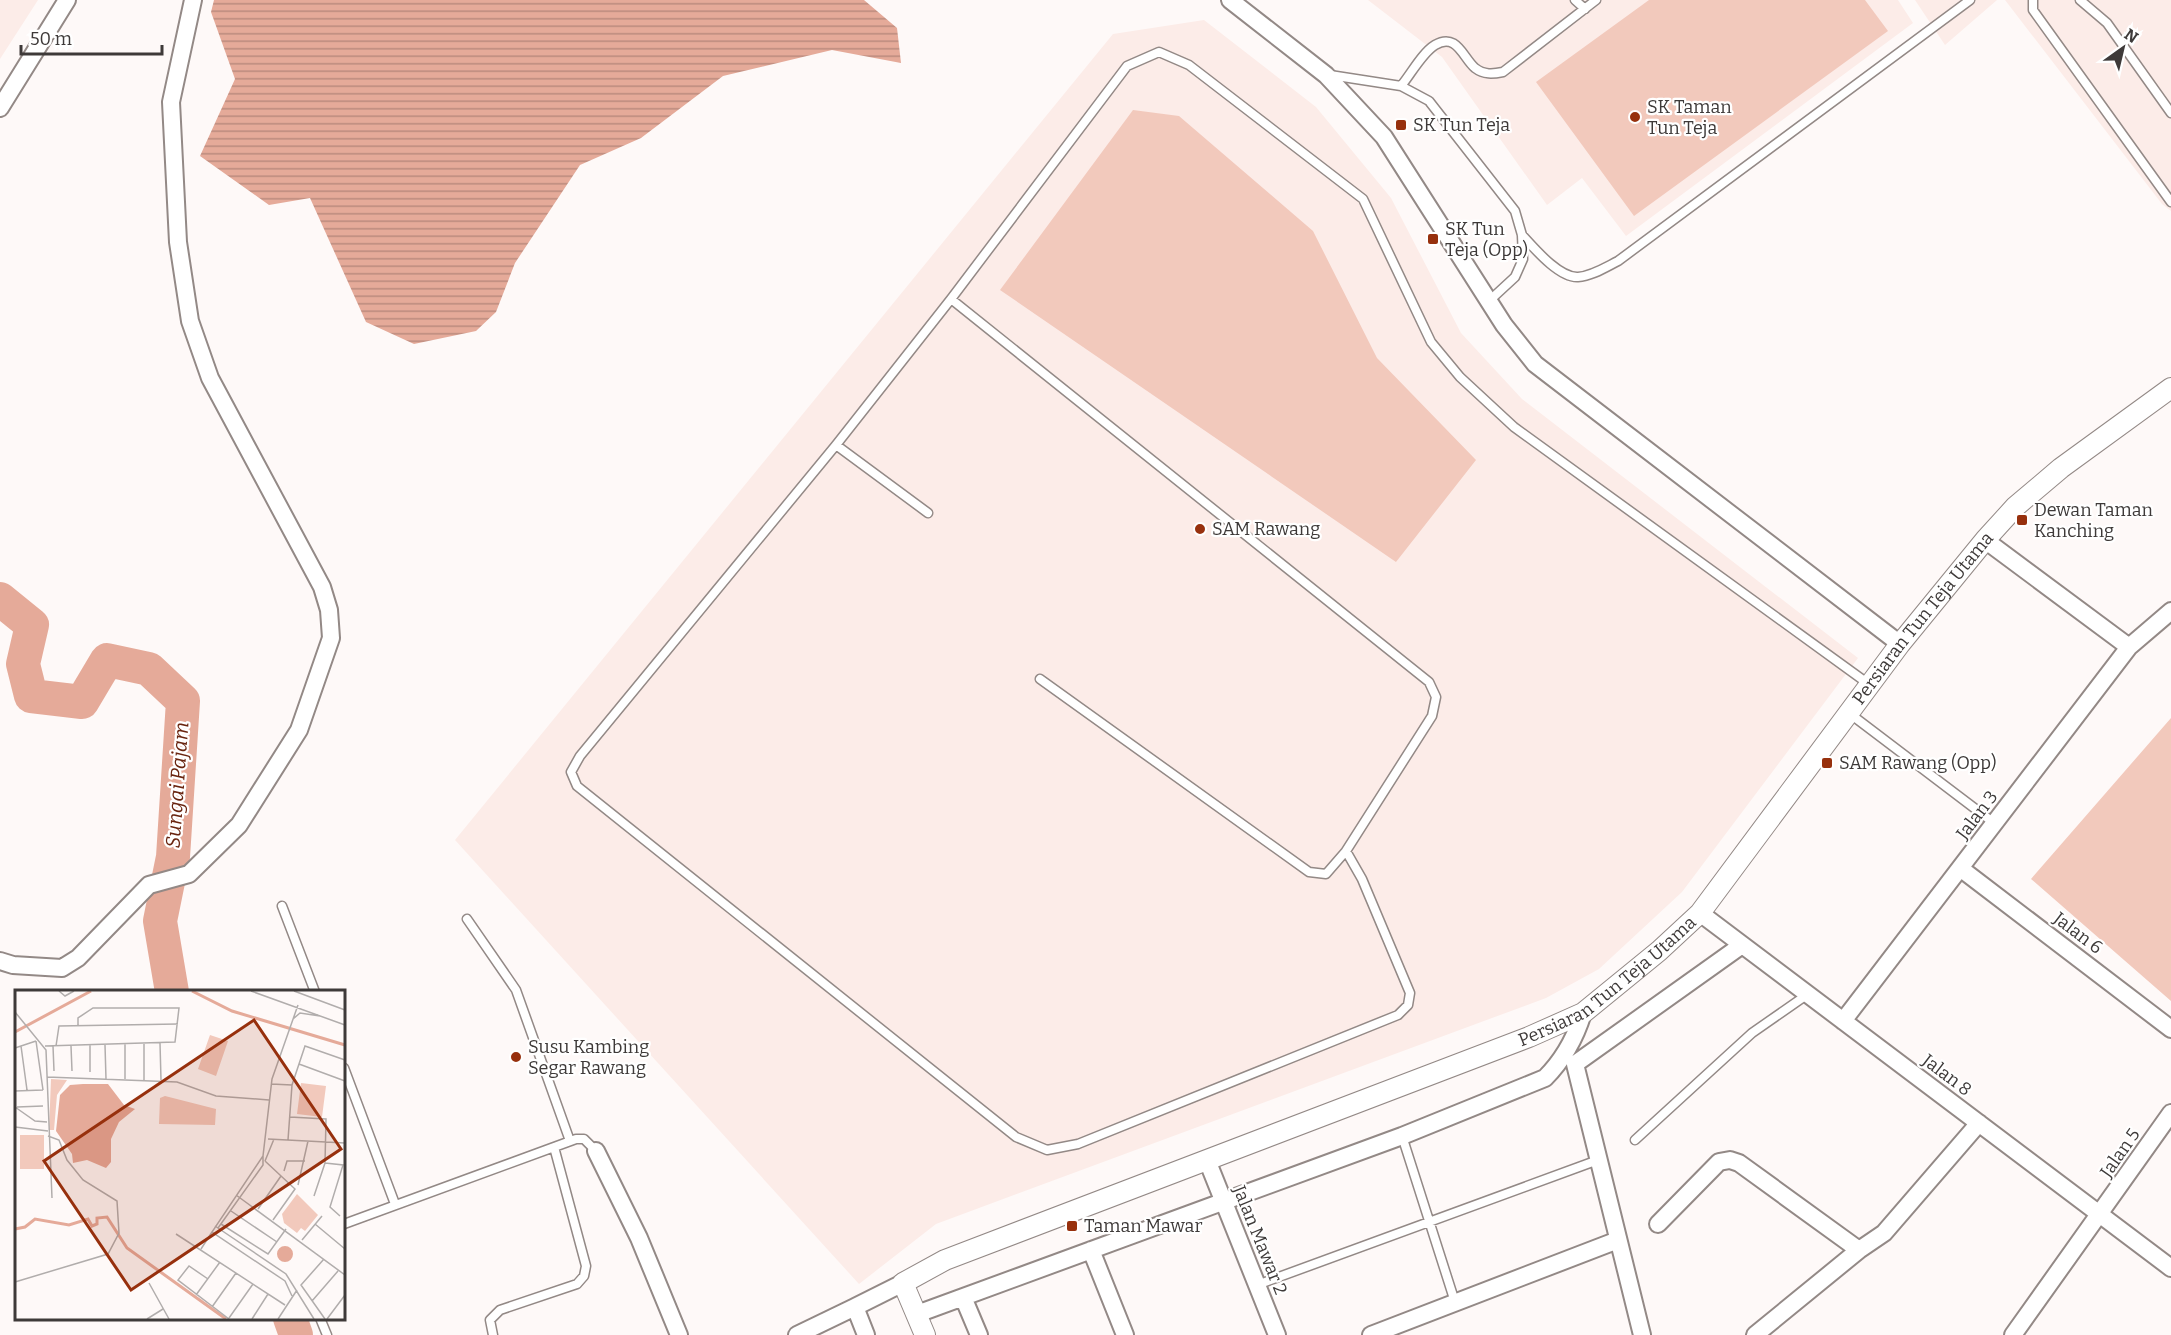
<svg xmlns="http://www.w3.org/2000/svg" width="2171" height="1335" viewBox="0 0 2171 1335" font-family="Bitter,serif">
	<defs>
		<pattern id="water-rules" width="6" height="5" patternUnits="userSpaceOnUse" patternTransform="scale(1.5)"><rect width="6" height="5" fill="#e5aa99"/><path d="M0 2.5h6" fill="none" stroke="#bb8b7e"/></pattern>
	</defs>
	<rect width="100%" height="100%" fill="#fef9f8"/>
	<path fill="#fcece8" d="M0 0H38L0 59Z
		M1368 0H1898L1913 23 1626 236 1582 178 1547 205 1442 57Z
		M1915 0H1997L1945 45Z
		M2005 0H2171V211L2162 204Z
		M1204 20 1316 107 1391 198 1461 333 1522 399 1858 658 1682 892 1599 969 1546 998 936 1224 859 1284 455 840 1113 34Z"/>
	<path fill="#f2c9bc" d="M1649 0H1865L1888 31 1634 216 1536 82Z
		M1133 110 1179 116 1313 231 1377 358 1476 460 1396 562 1000 290Z
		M2171 718V1001L2031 879Z"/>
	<path fill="url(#water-rules)" d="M214 0H864L897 28 901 63 832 50 723 76 641 138 580 165 515 263 496 312 476 331 414 344 366 322 310 198 269 205 200 156 235 79 211 12Z"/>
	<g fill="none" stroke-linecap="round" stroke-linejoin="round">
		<path stroke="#e5aa99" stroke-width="34" d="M0 599 32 625 23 664 31 696 82 702 107 660 149 669 183 701 173 857 160 921 172 992
			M290 1318 296 1335"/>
		<g stroke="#938986" stroke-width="11">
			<path id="service" d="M1575 0 1585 9
				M2033 0V10L2171 202
				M2080 0 2107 23 2171 113
				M1330 75 1401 86 1429 101 1515 211 1522 235 1523 259 1515 277 1489 301
				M1401 86C1411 74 1422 53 1435 45 1457 32 1463 58 1475 68 1484 75 1493 74 1503 72L1596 0
				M1522 235C1534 248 1559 278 1578 277 1592 276 1606 267 1618 261L1970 0
				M951 299 1429 682 1436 697 1432 716 1346 851 1362 879 1410 993 1408 1005 1398 1015 1078 1144 1047 1150 1016 1137 577 786 571 772 580 756 836 445 951 299 1127 66 1159 52 1189 65 1363 199 1431 342 1460 377 1514 427 1870 685
				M836 445 928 513
				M1040 679 1309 872 1326 874 1346 851
				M1849 713 1994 823
				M282 906 315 992
				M467 919 516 990 570 1141
				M344 1068 395 1204
				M1402 1136 1455 1302
				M1635 1140 1752 1033 1808 994
				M344 1224 576 1139H584L596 1151
				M1257 1285 1598 1160
				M320 1318 327 1335
				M493 1335 490 1320 500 1310 577 1284 584 1276 586 1266 554 1147"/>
		</g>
		<g stroke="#938986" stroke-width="20">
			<path id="minor" d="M1230 0 1326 75 1384 137 1504 325 1535 364 1900 644
				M0 108 67 0
				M1985 540 2129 647
				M1960 868 2171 1029
				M1700 913 2171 1268
				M0 961 13 965 62 968 78 958 149 885 189 874 239 825 299 730 331 638 329 610 322 587 210 378 190 321 178 242 171 102 193 0
				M1843 1021 2129 647 2171 611
				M1575 1064 1642 1335
				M1575 1064 1742 945
				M596 1151 639 1238 679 1335
				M1207 1160 1277 1335
				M1658 1224 1719 1162 1730 1160 1739 1163 1859 1250
				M1091 1250 1125 1335
				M963 1297 979 1335
				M917 1314 1402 1136 1545 1078C1564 1059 1575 1039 1583 1013
				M797 1335 855 1307
				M866 1335 855 1307 903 1283
				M1371 1335 1618 1240
				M1755 1335 1859 1250 1884 1233 1979 1123
				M2013 1335 2171 1113"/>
		</g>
		<g stroke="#938986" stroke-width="22">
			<g id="tertiary">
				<path id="s1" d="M925 1335 903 1283 945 1260 1529 1037 1583 1013 1659 951 1700 913 1900 644 1985 540 2015 507 2061 468 2171 388"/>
			</g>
		</g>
		<use href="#service" stroke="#fff" stroke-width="8"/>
		<use href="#minor" stroke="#fff" stroke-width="16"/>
		<use href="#tertiary" stroke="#fff" stroke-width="20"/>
	</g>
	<g fill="#97300d" stroke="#fff" stroke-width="2">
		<circle cx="1635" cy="117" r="6"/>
		<rect x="1395" y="119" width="12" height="12" rx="3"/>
		<rect x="1427" y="233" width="12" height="12" rx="3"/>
		<rect x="2016" y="514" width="12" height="12" rx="3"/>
		<circle cx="1200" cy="529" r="6"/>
		<rect x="1821" y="757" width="12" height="12" rx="3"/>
		<circle cx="516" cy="1057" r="6"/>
		<rect x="1066" y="1220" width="12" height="12" rx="3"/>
	</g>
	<g text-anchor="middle" stroke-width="4.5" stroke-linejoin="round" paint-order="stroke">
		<g font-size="18" fill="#3e3a39" stroke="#fff" text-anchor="start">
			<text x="1647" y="113">SK Taman<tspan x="1647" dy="21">Tun Teja</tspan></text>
			<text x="1413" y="131">SK Tun Teja</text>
			<text x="1445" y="235">SK Tun<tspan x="1445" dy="21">Teja (Opp)</tspan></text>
			<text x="2034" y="516">Dewan Taman<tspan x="2034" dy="21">Kanching</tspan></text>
			<text x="1212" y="535">SAM Rawang</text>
			<text x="1839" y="769">SAM Rawang (Opp)</text>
			<text x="528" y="1053">Susu Kambing<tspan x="528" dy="21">Segar Rawang</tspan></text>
			<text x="1084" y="1232">Taman Mawar</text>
		</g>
		<g font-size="18" fill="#3e3a39" stroke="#fff">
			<text dy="6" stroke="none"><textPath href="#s1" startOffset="1312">Persiaran Tun Teja Utama</textPath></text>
			<text transform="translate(1977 815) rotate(-53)" y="6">Jalan 3</text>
			<text transform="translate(2078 933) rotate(37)" y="6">Jalan 6</text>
			<text dy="6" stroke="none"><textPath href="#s1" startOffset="826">Persiaran Tun Teja Utama</textPath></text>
			<text transform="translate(1947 1075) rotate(37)" y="6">Jalan 8</text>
			<text transform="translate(2120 1153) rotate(-55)" y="6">Jalan 5</text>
			<text transform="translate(1260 1240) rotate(68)" y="6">Jalan Mawar 2</text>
		</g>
		<g font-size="20" font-style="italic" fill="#69240f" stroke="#fff">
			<text transform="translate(177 785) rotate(-86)" y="7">Sungai Pajam</text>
		</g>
	</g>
	<g transform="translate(15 990)">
		<rect width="330" height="330" fill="#fef9f8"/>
		<path d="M36 89 52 90 42 105 39 140H34Z" fill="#f2c9bc"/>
		<path d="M195 45 213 51 201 86 183 79ZM286 93 311 96 307 127 282 124ZM150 106 201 119 200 135 144 134 145 108ZM5 145H29V179H5ZM282 204 303 225 290 241 286 238 282 243 269 233 267 224Z" fill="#f2c9bc"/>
		<path d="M68 94H93L109 115 120 119 104 132 96 149V172L91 178 72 170 58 173 57 164 41 141 45 105 55 95ZM262 264a8 8 0 1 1 16 0a8 8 0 1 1-16 0Z" fill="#e5aa99"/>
		<path fill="none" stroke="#e5aa99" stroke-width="3" d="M177 1 217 21 330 55M0 42 76 1M0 239 10 237 20 229 54 235 73 229 77 236 82 234V228L92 227 112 258 211 329"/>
		<path fill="none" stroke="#b1adac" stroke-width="1.5" d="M44 1 50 6 59 1M236 1 330 35M279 1 330 20M0 22 31 60 37 208M278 29 285 23 305 26M21 51 28 100M145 53 146 90M110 54V89M129 54V90M75 55V82M90 55 91 89M6 56 12 100M30 56 160 52 164 18H78L63 28V36M38 56 39 81M41 56 44 36 163 34M56 56 57 81M0 58 21 51M284 74 330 91M32 87 162 92 201 106 254 110M256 94 277 95M0 101 28 100M0 117 20 131 32 132M2 117 28 116M275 127 311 129 310 173 299 206M0 137 33 141M253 149 330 153M273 150 277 95 290 56 330 70M250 171 280 199 258 230M250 171 259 149M310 173 328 175 315 217 325 226M269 181 272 171H290M283 195 293 151M221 205 330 285M243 219 266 186M216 221 262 252M206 234 253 264 271 239M300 234 330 259M200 236 271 284 299 329M203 238 248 175V166M161 244 270 315M287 250 307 226M186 259 197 242M309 269 286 295 310 329M193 289 174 276 163 290 214 329M0 292 93 264 104 243 102 211 68 190 52 170 44 150 33 146M134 293 154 329M181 305 205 272M277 306 270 291 197 242 248 166 257 89 283 15M297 311 323 281M197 317 221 283M214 328 238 294M132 329 148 319M237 329 253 304M263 329 282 300M312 329 330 305"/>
		<path fill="#97300d" fill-opacity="0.15" stroke="#97300d" stroke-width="3" d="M239 30 326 159 116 300 29 171Z"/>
		<rect width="330" height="330" fill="none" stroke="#3e3a39" stroke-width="3"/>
	</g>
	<g transform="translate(2123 48) rotate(34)" stroke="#ffffff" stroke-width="4.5" paint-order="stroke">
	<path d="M0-4.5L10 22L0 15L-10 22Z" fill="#3e3a39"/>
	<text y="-9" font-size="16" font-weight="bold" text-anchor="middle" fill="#3e3a39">N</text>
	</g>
	<path d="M21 45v9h141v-9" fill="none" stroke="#3e3a39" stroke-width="3"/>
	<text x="30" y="45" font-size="18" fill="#3e3a39" stroke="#ffffff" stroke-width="4.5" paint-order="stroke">50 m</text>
</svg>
